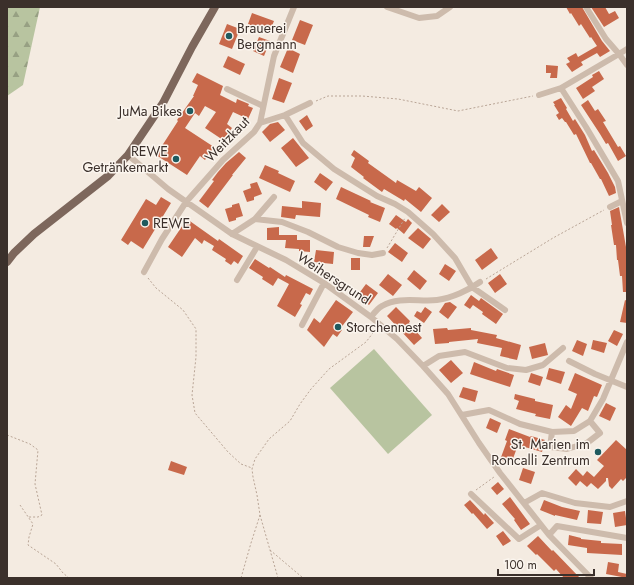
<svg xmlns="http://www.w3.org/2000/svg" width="634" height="585" viewBox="0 0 634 585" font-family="Jost,sans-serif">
	<defs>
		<pattern id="forest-firs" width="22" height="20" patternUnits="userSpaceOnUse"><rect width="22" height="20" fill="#b8c4a0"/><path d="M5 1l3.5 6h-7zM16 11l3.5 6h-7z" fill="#97a083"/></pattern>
	</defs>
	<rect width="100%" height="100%" fill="#f4ebe1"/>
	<path fill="url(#forest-firs)" d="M7 7H40L23 85 7 96Z"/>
	<path fill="#b8c4a0" d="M374 349 432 415 388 454 330 388Z"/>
	<path fill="#c8694b" d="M566 7H582L602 41 610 51 600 57 597 53 581 62 583 65 572 72 566 64 570 62 567 58 576 53 578 57 597 46 591 37 590 38 581 24 579 26 571 13 570 14Z
		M591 7H605L609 14 615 11 619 18 604 27Z
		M252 13 274 21 270 31 264 29 263 31 248 24Z
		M300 20 313 25 305 45 292 40Z
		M227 24 240 29 232 49 219 44Z
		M259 37 270 41 264 56 253 51Z
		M288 48 300 54 293 73 280 67Z
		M228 56 245 64 240 75 223 67Z
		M546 65 558 66 557 78H550L551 73H546Z
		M599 71 604 79 592 87 595 91 583 99 576 88 593 77 592 75Z
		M197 73 223 86 220 95 236 103 237 99 249 104 248 106 253 108 248 119 233 112 227 124 232 128 223 140 205 128 216 112 205 106 199 116 195 113 185 128 214 147 205 160 200 156 187 175 156 155 178 121 177 120 194 96H193L198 85 192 82Z
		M279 78 292 83 284 103 272 99Z
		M561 98 567 108 566 109 573 121 575 119 585 135 592 151 594 150 608 173 615 187 616 193 609 196 601 179H600L591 163H590L576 134 574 135 566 122H565L562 118 559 120 556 115 559 113 554 105H555L553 102Z
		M588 100 595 111 598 109 606 121 603 122 618 147 620 146 626 156 618 161 608 143 606 144 600 134 581 105Z
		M307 115 313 126 306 131 299 121Z
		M278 122 285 130 270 142 262 132 270 124Z
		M293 138 309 158 296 167 281 148Z
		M354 150 369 161 368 163 396 183 397 180 416 191 419 187 432 198 421 212 405 199 404 201 384 189 382 192 363 178 364 177 351 167 355 158 351 155Z
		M239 152 246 158 232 175H233L208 208 199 201 214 181 212 180 218 172 226 163Z
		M265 165 279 171 278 173 295 181 290 192 259 178Z
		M320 173 333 182 326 191 314 182Z
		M257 182 262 194 254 197V200L247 202 243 191 251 188 250 184Z
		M341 187 371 201 370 202 385 208 380 222 368 217 369 215 336 199Z
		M161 197 171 203 143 249 131 241 128 245 121 240 146 199 156 205Z
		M302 201 321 203 320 217 296 215 295 219 281 217 282 206 302 208Z
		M239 203 243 216 236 218V220L229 222 225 209 232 207V205Z
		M442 204 450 212 439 222 431 215Z
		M619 207 626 247 627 292H623L622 276H620L618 260H617L616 245H614L611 225H612L610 211Z
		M396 215 406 222 408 219 412 223 404 234 397 228 396 229 389 224Z
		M187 219 218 241 219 239 243 256 238 264 234 261 231 265 225 261 226 259 212 250 214 246 204 240 202 244 195 238 182 257 168 247Z
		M279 227V235H297V240H310V252L299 251V249L285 248 286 240H267V228Z
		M418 228 431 239 423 249 408 238Z
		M364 236H374L370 247H363Z
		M395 243 408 253 402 262 388 252Z
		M491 248 498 258 482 270 475 260Z
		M316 250 334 252 333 264 314 262Z
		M351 258H360V270H351Z
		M255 259 269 268 270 267 285 277 286 275 313 289 310 295 306 293 300 304 302 305 295 317 277 306 289 284 278 278 273 286 262 279 263 277 249 268Z
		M445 264 456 271 449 281 439 274Z
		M414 270 427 281 420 290 407 279Z
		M388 274 402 285 393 296 379 285Z
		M500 274 507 284 495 293 488 283Z
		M366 284 378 293 369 305 357 296Z
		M471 295 479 301 481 298 503 314 496 324 482 314 483 312 473 305 470 309 464 305Z
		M336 300 353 312 340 329 342 330 337 337 333 334 324 347 307 330 314 318 320 323Z
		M625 300 627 301V323L620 322Z
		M450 302 457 307 448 319 439 312 445 303Z
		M396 307 410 321 409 323 422 338 414 345 387 316Z
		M425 307 432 312 424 323 414 316 417 311 421 313Z
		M447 328 448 330 471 328V330L497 335 496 338 521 345 517 360 500 356 502 348 477 343 478 339 449 342V343L435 344 433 329Z
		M614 330 623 334 617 346 608 341Z
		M577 340 587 344 583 356 572 351Z
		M593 340 607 343 604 353 591 349Z
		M545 343 548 355 532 359 529 347Z
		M451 360 463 373 451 383 439 370Z
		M474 362 496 371 497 369 514 375 510 387 485 379 470 374Z
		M549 368 565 372 561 384 546 379Z
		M531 373 543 377 540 386 528 382Z
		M575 373 602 385 597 397 594 396 588 411 582 408 571 426 558 417 566 405 571 409 577 394 568 390Z
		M463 387 478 391 475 402 459 397Z
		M515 394 535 399V401L553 405 550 419 535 416 536 414 516 409 519 401 514 399Z
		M606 403 616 408 610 421 599 416Z
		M490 418 501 423 497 433 486 428Z
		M509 429 530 437 531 436 545 440 542 452 518 445 511 464 500 460 507 441 505 440Z
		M616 440 627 450V477L623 481 621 479 612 489 609 486 608 478H606V481L598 489 591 483 587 487 580 481 576 486 568 478 576 469 583 476 587 471 594 477 604 466 597 460Z
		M171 461 187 467 184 475 168 470Z
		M523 468 535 472 531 484 519 480Z
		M498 482 504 489 497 495 491 488Z
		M510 497 530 524 521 530 514 520 515 519 502 504Z
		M470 500 484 515 485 513 494 523 487 529 473 513 472 514 464 505Z
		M544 500 562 507 580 511 577 520 555 515V516L540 510Z
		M588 510 603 512 601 524 587 523Z
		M625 511 627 525 615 527 613 513Z
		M503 531 511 541 503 546 496 536Z
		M569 535 581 538V539L601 541V543L622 544V555L587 553V548L568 545Z
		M538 536 552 551 553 550 580 578H564L556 569 554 571 537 554 536 555 527 546Z
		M608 562 619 564 618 572 627 574V578L606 574Z"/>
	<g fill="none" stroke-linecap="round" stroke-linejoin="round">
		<path stroke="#b9a596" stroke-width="1" stroke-dasharray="2 2" stroke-linecap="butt" d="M316 101 328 96H362L398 99 458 111 533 96
			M387 248 405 218
			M148 278 156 288 183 310 196 329V357L192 395 195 413 228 452 241 464 252 468
			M486 279 553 238 604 210
			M7 435 30 444 38 450 35 484 42 515 38 517H28
			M476 490 494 477
			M20 505 33 524 29 537 28 545 56 564 63 573 69 578
			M260 515 278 578
			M270 550 303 578
			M241 578 251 543 260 515 257 495 253 477 252 469 255 459 269 439 290 421 300 404 311 389 329 369 366 342 376 329"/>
		<path stroke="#cdbbac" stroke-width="6" d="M387 7 419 18 437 16 450 7
			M586 7 606 39 619 54 627 49
			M561 88 586 127 618 181 627 223
			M227 89 263 106
			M539 95 561 88 619 54 627 65
			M285 115 303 143 334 169 377 196 395 204 408 212 433 234 455 258 472 287 505 310
			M260 123 285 115 310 103
			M128 155 168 189 232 234 286 260 324 283 371 317 397 339 423 366 448 394 479 443 500 473 549 535 591 578
			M610 207 622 201
			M255 219 274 197
			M232 234 255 219 282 222 308 232 338 247 358 253 372 255 383 253
			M144 272 162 239 186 202 223 160 254 132 260 123 274 56 294 7
			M237 280 257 247
			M371 317C374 313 378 308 382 306 399 296 419 302 437 300 452 298 469 290 480 282
			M302 325 324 283
			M569 361 595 374 627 387
			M423 366 439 356 465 352 507 368 526 370 543 365 563 348
			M462 415 489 410 520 424 552 432 574 431 590 421 603 399 627 342
			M552 432 550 447 567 449 587 443 600 433 590 421
			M471 494 519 539 541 525
			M524 503 542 493 575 503 610 507 627 501
			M549 535 557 526 627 538"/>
		<path stroke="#7d675c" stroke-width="8" d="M7 262 14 253 34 234 108 176 128 155 163 103 192 47 215 7"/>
	</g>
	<g fill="#1f5a5e" stroke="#fbf5ee" stroke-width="1.5">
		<circle cx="229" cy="36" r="4"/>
		<circle cx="190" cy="111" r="4"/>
		<circle cx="176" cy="159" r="4"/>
		<circle cx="145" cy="223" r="4"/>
		<circle cx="338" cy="327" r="4"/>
		<circle cx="598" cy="452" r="4"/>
	</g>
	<g text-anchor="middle" stroke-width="3" stroke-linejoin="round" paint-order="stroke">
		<g font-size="14" fill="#3b302b" stroke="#fbf5ee" text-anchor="start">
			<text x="237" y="33">Brauerei<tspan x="237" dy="16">Bergmann</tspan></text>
			<text x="182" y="116" text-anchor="end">JuMa Bikes</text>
			<text x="168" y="156" text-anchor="end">REWE<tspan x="168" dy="16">Getränkemarkt</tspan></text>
			<text x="153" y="228">REWE</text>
			<text x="346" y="332">Storchennest</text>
			<text x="590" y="449" text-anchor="end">St. Marien im<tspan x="590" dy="16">Roncalli Zentrum</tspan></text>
		</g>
		<g font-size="14" fill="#3b302b" stroke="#fbf5ee">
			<text transform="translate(227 139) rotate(-46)" y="5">Weitzkaut</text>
			<text transform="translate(334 278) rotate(33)" y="5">Weihersgrund</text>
		</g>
	</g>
	<rect width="634" height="585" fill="none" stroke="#3b302b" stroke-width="16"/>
	<path d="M498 569v6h96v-6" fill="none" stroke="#3b302b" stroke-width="2"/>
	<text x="504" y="569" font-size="12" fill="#3b302b" stroke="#fbf5ee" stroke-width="3" paint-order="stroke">100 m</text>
</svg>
